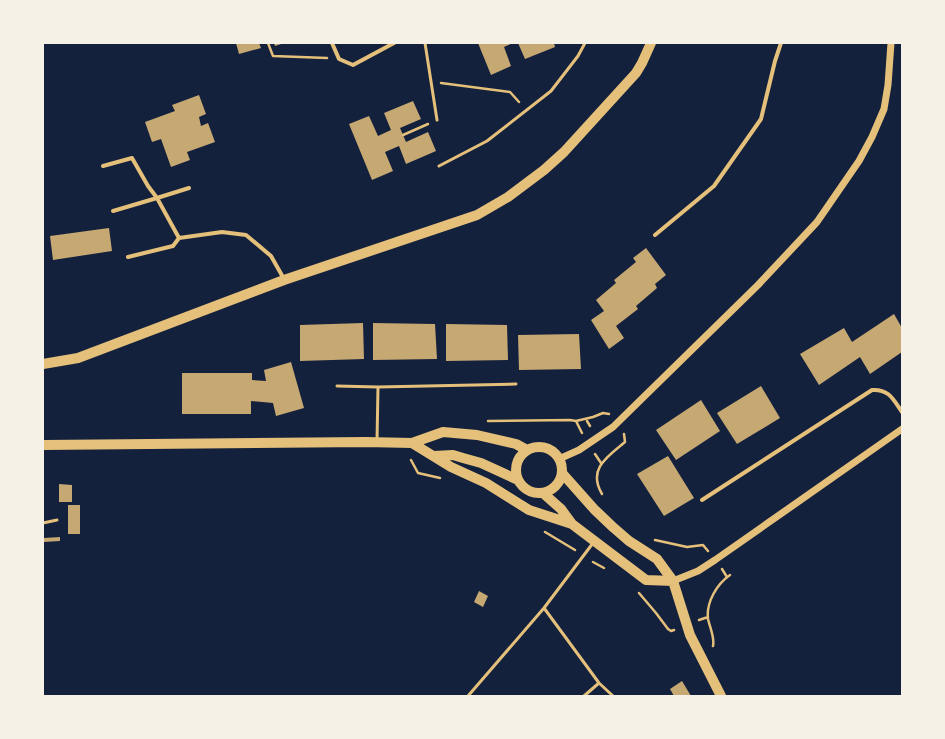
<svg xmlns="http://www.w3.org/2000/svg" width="945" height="739" viewBox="0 0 945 739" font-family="'PT Sans Narrow',sans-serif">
	<rect width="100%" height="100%" fill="#14213d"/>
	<path fill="#c6a872" d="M236 43H259L261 48 239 54Z
		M274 43H284L275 46Z
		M478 43H513L504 47 511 66 491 75Z
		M518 43H554L555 47 525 59Z
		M199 95 206 114 199 117 201 126 208 123 215 142 187 152 190 160 171 167 161 139 152 142 145 122 175 111 172 105Z
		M413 101 421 119 400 128 406 142 428 132 436 151 406 164 399 146 385 152 393 171 372 180 349 124 369 116 378 136 391 130 384 113Z
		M109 228 112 251 53 260 50 236Z
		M646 248 666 275 655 284 657 288 636 306 638 309 616 326 624 338 609 349 591 320 604 311 596 300 616 283 614 280 636 262 633 258Z
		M894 314 902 328V352L870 374 860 357 819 385 800 354 844 328 852 342Z
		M363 323 364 359 300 361V325Z
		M373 323 435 324 437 359 373 360Z
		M446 324 507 325 508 360 446 361Z
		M579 334 581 369 519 370 518 335Z
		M291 362 304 408 276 416 273 403 251 401V414H182V373H252V380L266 381 264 370Z
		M761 386 780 418 737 444 717 413Z
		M701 400 720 431 676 460 656 430Z
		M668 456 694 498 664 516 637 474Z
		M59 484 72 485V502H59Z
		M68 505H80V534H68Z
		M60 537V541L44 542V538Z
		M479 591 488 596 483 607 474 602Z
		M682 681 691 696H674L670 689Z"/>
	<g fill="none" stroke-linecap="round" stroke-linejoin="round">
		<path stroke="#e5c07b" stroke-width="2.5" d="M268 43 273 56 327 58
			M441 83 510 92 519 102
			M403 135 428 124
			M488 421 570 420 576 421 582 433
			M576 421 593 417 603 413 609 414
			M587 421 590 426
			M595 454 601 463
			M411 460 418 473 440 478
			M602 494C587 469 608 456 625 442L624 434
			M545 532 575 550
			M655 540 687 547 703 545 708 551
			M593 562 604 568
			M722 569 727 577
			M639 593 656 613 668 629 671 631 674 630
			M699 620 708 617
			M713 646C715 638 710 628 708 619 706 602 717 584 730 575"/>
		<path stroke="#e5c07b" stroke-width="3" d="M425 43 437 120
			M439 166 487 141 551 91 578 56 585 43
			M337 386 378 387 516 384
			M377 441 378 387
			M43 523 57 520
			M544 608 599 683 613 696
			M468 696 544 608 593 543
			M584 696 599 683"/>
		<path stroke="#e5c07b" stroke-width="4" d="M332 43 339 59 353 65 394 43
			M103 166 132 158 148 186 157 198 113 211
			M189 188 157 198 179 238 222 232 246 235 271 256 284 279
			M655 235 714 186 761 119 775 61 781 43
			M128 257 173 246 179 238
			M702 500 872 390C889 389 893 399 902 412"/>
		<path stroke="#e5c07b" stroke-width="7" d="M559 459 579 450 613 427 758 285 817 222 859 161 872 137 884 109 888 85 891 43
			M673 581 698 571 715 560 902 429"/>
		<path stroke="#e5c07b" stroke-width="10" d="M43 364 78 358 284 280 477 215 508 197 544 170 564 152 636 73 642 63 651 43
			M412 443 451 467 486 483 529 510 572 524 646 580 673 581
			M43 445 366 442 412 443 443 432 477 435 516 444 527 450
			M516 470a23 23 0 1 1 46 0a23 23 0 1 1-46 0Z
			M434 456 453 455 463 458 481 463 518 480
			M562 473 594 509 614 528 629 541 657 559 673 581 690 635 721 696
			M543 493 561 509 572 524"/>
	</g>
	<rect width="945" height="739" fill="none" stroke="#f6f1e7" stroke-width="88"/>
</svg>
